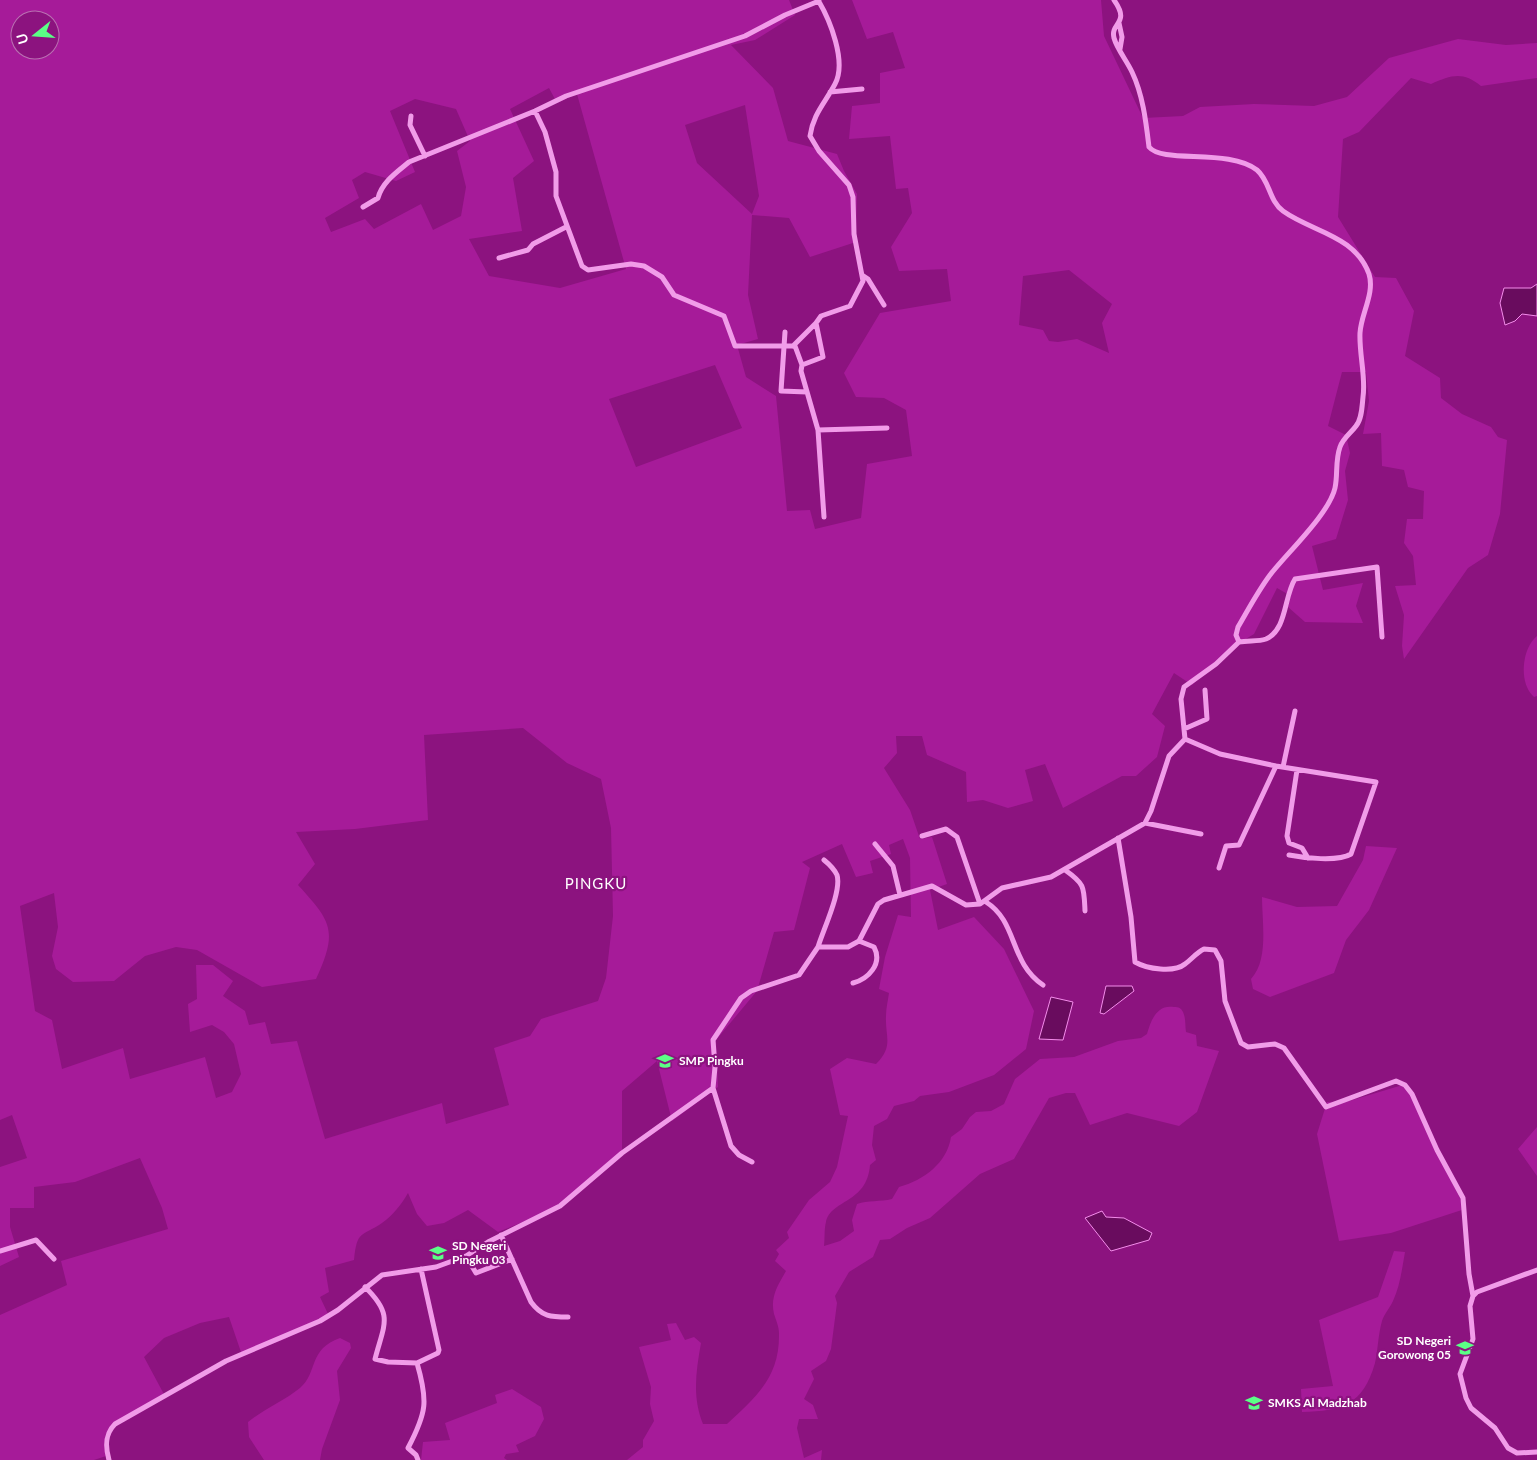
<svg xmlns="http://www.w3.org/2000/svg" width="1537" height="1460" viewBox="0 0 1537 1460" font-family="Lato,sans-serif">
	<rect width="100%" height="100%" fill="#8c137f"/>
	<path fill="#a61b99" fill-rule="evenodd" d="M0 0H789L795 15 755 40 731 45 773 88 788 141 837 154 844 171 857 194 856 242 810 257 789 218 752 215 748 295 758 339 737 345 746 377 776 396 787 511 810 510 815 529 861 518 867 464 912 456 906 410 884 398 856 397 844 373 880 313 951 301 947 269 899 271 891 247 912 213 908 188 896 189 890 136 849 139 852 106 880 103V73L905 68 893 32 867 39 852 0H1101L1104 36 1143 118 1183 116 1200 107 1254 104 1314 106 1347 97 1389 58 1458 39 1506 45 1537 43V78L1481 86C1463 71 1451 75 1431 84L1411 78 1359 132 1343 139 1338 217 1375 277 1396 278 1414 311 1405 356 1440 378 1441 398 1462 414 1491 427 1498 437 1507 440 1500 514 1488 555 1468 568 1404 659 1402 646 1404 615 1395 586 1416 585 1413 556 1404 543 1407 519H1423L1424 491 1408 487 1404 470 1382 466 1381 433 1363 434 1369 401 1366 372H1342L1328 426 1346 435 1350 453 1345 471 1348 500 1336 539 1312 546 1323 590 1363 583 1356 606 1363 623 1305 622 1288 607 1291 596 1277 588 1254 634 1234 646 1192 685 1174 673 1152 714 1165 726 1157 757 1136 776H1122L1063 808 1045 764 1025 770 1033 801 1008 808 983 800 967 802 966 772 927 755 922 736H896L897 753 884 768 910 810 920 839 932 837 947 884 930 890 938 930 974 917 1004 949 1034 1011 1026 1049 994 1075 949 1092 920 1096 914 1101 894 1106 887 1119 874 1126 872 1145 876 1160 870 1165C867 1204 831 1199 826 1222 824 1229 825 1238 824 1246L840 1241 854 1231 852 1220 857 1204C868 1200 880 1202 892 1199L899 1187C924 1180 947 1163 951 1137L962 1129 970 1117 976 1112 991 1111 1004 1104 1015 1079 1040 1059 1074 1057 1118 1041 1141 1038 1147 1034C1151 1020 1157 1004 1174 1007 1179 1007 1181 1008 1183 1012 1186 1018 1185 1026 1186 1032L1196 1035 1197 1046 1219 1051 1197 1112 1179 1126 1127 1113 1090 1125 1075 1093H1066L1049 1098 1014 1159 980 1174 930 1218 907 1228 890 1239 880 1240 873 1257 849 1272 835 1296 837 1303 831 1349 826 1361 811 1371 814 1379 804 1399 813 1405 818 1419H799L797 1428 804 1458 822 1450 821 1460H627L643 1447V1440L654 1421 650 1404 651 1387 639 1347 671 1340 667 1324 676 1323 685 1340 694 1337 701 1343C696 1371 692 1397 703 1424H727C756 1397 780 1377 779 1333 779 1327 776 1320 774 1314 770 1297 778 1285 786 1271L775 1261 779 1254 776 1250 789 1238 787 1232 809 1200 830 1182 837 1167 848 1116 840 1115 830 1069 847 1058 876 1064C894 1046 885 1037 886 1016 886 1008 888 1000 889 993L879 989 885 957 898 915 911 917 910 858 903 839 889 845 891 854 870 861 873 873 856 877 842 844 802 862 810 868 794 930 774 932 757 991 716 1040 718 1087 672 1121 657 1061 622 1091V1153L553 1210 498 1232 468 1210 444 1223 427 1226 417 1214 408 1193C401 1205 393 1215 382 1223 361 1237 357 1230 354 1260L325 1268 329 1292 320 1297 329 1316 285 1339 242 1355 229 1317 200 1323 164 1338 144 1357 166 1398 119 1420 108 1433 109 1455 94 1460H0V1315L67 1285 61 1261 168 1229 162 1208 140 1158 75 1182 34 1187V1208H10V1227L19 1257 0 1266V1167L27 1158 12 1115 0 1120ZM20 20H50V50H20ZM549 88 557 103 577 94 626 269 560 288 489 276 469 239 522 231 513 178 534 161 510 109ZM415 99 456 109 470 141 457 151 466 187 461 216 433 230 421 204 374 229 365 219 331 232 325 218 359 198 352 180 365 172 396 181 415 172 390 111ZM745 105 759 196 752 214 697 163 685 125ZM1069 270 1112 304 1102 323 1109 353 1077 339 1058 342 1049 341 1043 330 1019 325 1023 276ZM715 365 742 428 636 467 609 399ZM523 728 567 763 601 779 611 828 613 916 606 978 598 1001 541 1019 530 1036 494 1048 509 1105 446 1124 442 1103 325 1139 297 1041 271 1044 265 1022 249 1025 245 1011 223 996 233 981 213 965H196L197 999 188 1004 190 1032 212 1025 224 1032 234 1044 241 1074 232 1092 216 1098 205 1057 130 1079 123 1048 62 1069 52 1020 35 1011 20 906 54 893 58 927 52 956 56 969 73 982 114 981 145 956 176 947 197 950 262 987 316 979C338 931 332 922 298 885L315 864 296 832 355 829 428 820 424 735Z
		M1537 636V696L1534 697C1518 683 1522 648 1537 636Z
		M1366 846 1397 848 1369 910 1346 940 1334 973 1270 997 1253 989 1251 979C1269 960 1262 922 1262 897L1297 907 1337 906 1363 860Z
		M1406 1084 1465 1209 1391 1233 1339 1241 1317 1134 1327 1102 1349 1101Z
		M1537 1127V1176L1518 1149Z
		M1394 1251 1405 1252C1402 1269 1400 1286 1393 1301 1390 1308 1384 1314 1382 1321 1378 1335 1378 1350 1375 1363 1363 1405 1342 1411 1302 1412L1301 1389 1333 1386 1319 1320 1378 1297Z
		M340 1338 350 1343 351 1348 337 1371 340 1400 322 1449 320 1460H264L249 1437 248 1422C264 1409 284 1401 300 1388 318 1373 308 1349 340 1338Z
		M512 1389 541 1407 544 1419 535 1436 516 1445 519 1452 506 1454 504 1458 507 1460H421L423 1442 450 1440 445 1423 497 1403 495 1395Z"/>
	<path fill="#690c5e" stroke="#f48deb" d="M1537 284V316L1522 314 1515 321 1505 325 1500 303 1504 288H1531Z
		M1106 986H1132L1134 991 1104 1014 1100 1013Z
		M1051 997 1073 1002 1063 1040 1039 1039Z
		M1102 1211 1106 1217 1124 1218 1152 1233 1149 1240 1111 1251 1085 1218Z"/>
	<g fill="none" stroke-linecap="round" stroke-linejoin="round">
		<path stroke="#f19ce9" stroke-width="5" d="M818 0C830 20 847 62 835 84 825 103 813 114 810 136L819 151 849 185 853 197 854 234 863 281 850 306 821 316 816 323 823 357 802 365 801 371 818 430 824 517
			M1119 23 1122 37 1120 49
			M830 92 862 89
			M535 111 545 132 556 172V196L582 266 588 270 631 264 644 266 662 277 674 295 724 316 735 346H795L802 365
			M411 116 410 125 425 156
			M363 207 378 198C382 182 397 172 409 162L535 111 566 96 745 36 785 15 819 1
			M499 258 528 250 533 244 566 227
			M862 275 868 279 884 305
			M785 332 781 391 807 392
			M793 346 816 323
			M818 430 887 428
			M1239 642C1248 640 1258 642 1266 639 1287 630 1284 596 1295 579L1377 567 1382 637
			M1184 729 1207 719 1205 690
			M1185 739 1220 754 1276 766 1376 782 1351 854C1338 862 1304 858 1289 855
			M1283 767 1295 711
			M1297 770 1287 836 1289 843 1302 848 1308 858
			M1145 823 1201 834
			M922 836 946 829 957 837 980 904
			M1118 838 1131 917 1135 962C1147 969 1174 973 1185 964 1192 959 1196 953 1204 949L1215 950 1221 961 1225 1001 1241 1043 1248 1047 1275 1044 1284 1048 1326 1107 1396 1081 1405 1085 1412 1094 1437 1150 1463 1198 1469 1274 1473 1296 1470 1306 1473 1339 1460 1374 1466 1398 1471 1408 1495 1428 1508 1448 1517 1453 1537 1452
			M875 844 893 866 900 895
			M1219 868 1226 846 1239 845 1276 766
			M1065 870C1085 884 1084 887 1085 911
			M986 902C1018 922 1009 962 1043 985
			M818 947C823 930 842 891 837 875 834 869 829 864 824 860
			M853 983C868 979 883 964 874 947L859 941
			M713 1088 731 1146 739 1155 752 1162
			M501 1235 531 1302C542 1317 551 1317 568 1317
			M0 1251 36 1240 54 1259
			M466 1256 476 1273 512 1259
			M365 1287C394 1315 384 1324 375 1359L388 1362 417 1363
			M1473 1296 1477 1292 1537 1270
			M109 1460C105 1446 105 1434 115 1424L226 1361 320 1321 338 1310 382 1275 436 1267 466 1256 488 1242 560 1206 622 1153 713 1088 715 1067 713 1040 741 998 751 991 799 975 818 947H848L859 941 878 904 884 900 932 886 966 905 980 904 1002 888 1051 877 1145 823 1151 811 1169 756 1185 739 1181 699 1184 687 1216 664 1239 642 1236 635 1238 627C1248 610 1258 591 1270 575 1287 553 1329 514 1335 488 1338 474 1335 461 1340 447 1343 438 1351 433 1356 426 1362 419 1362 406 1363 397 1366 377 1359 354 1360 333 1361 314 1375 293 1369 274 1355 235 1312 232 1283 211 1269 201 1270 181 1257 170 1229 148 1163 164 1149 147 1146 122 1143 95 1132 72 1127 61 1117 49 1114 38 1110 22 1131 24 1114 0
			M418 1460 416 1455 408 1448C427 1412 428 1401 417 1363L438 1353 439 1350 421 1269"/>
	</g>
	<defs>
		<g id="school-bare" transform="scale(1.35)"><path d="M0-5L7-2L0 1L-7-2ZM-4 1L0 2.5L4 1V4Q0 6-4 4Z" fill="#5bff86" stroke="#8c137f" stroke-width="2.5" paint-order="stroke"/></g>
	</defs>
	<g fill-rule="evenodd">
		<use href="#school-bare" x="665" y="1061"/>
		<use href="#school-bare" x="438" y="1253"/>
		<use href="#school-bare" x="1465" y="1348"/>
		<use href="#school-bare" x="1254" y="1403"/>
	</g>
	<g text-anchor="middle" stroke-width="4.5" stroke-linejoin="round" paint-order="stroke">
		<g font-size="12" font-weight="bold" fill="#fff" stroke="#8c137f" text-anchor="start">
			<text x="679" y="1065">SMP Pingku</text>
			<text x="452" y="1250">SD Negeri<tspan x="452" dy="14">Pingku 03</tspan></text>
			<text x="1451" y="1345" text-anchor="end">SD Negeri<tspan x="1451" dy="14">Gorowong 05</tspan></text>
			<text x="1268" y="1407">SMKS Al Madzhab</text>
		</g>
		<g font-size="15" letter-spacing="1" fill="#fff" stroke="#8c137f">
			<text x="596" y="889">PINGKU</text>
		</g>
	</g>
	<g transform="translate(35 35) rotate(253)"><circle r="24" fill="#8c137f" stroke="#ba71b2"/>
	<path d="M0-4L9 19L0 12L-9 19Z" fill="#5bff86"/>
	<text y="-8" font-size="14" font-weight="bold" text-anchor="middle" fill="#ffffff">U</text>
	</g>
</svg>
